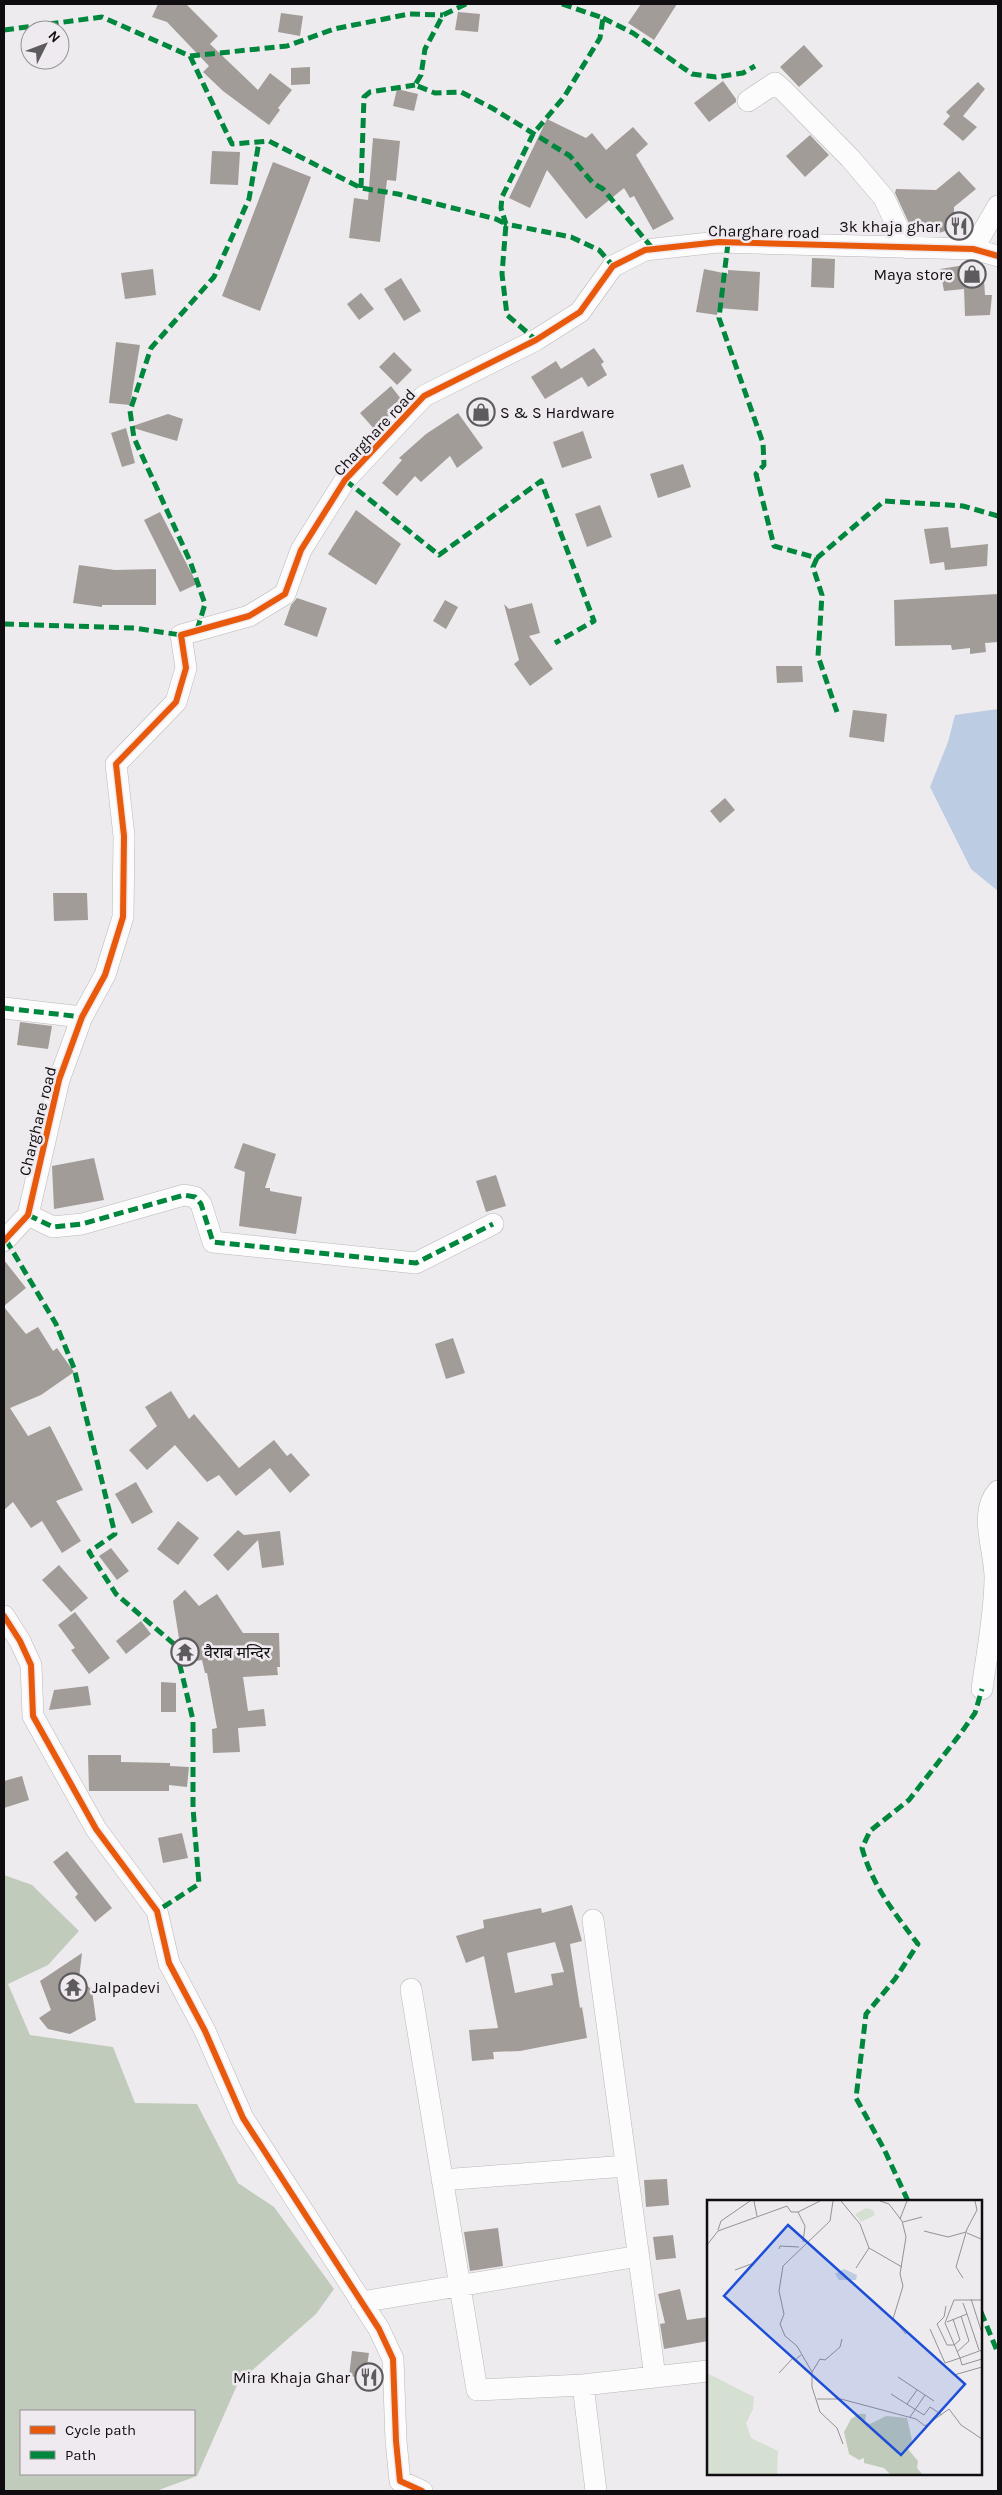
<svg xmlns="http://www.w3.org/2000/svg" width="1002" height="2495" viewBox="0 0 1002 2495" font-family="Karla,'Noto Sans Devanagari',sans-serif">
	<rect width="100%" height="100%" fill="#eeebee"/>
	<path fill="#c0cbbb" fill-rule="evenodd" d="M4 1875 32 1885 79 1931 48 1965 8 1984 30 2035 113 2047 135 2103 197 2104 238 2183 274 2207 334 2289 316 2314 238 2383 197 2476 156 2491H4ZM21 2411H194V2474H21Z"/>
	<path fill="#bccce2" d="M998 709V891L971 869 930 787 948 742 955 715Z"/>
	<path fill="#a29c98" fill-rule="evenodd" d="M158 4H186L218 36 210 44 258 90 270 73 292 90 278 108 280 110 269 125 223 91 203 72 209 66 167 22 152 17Z
		M641 4H677L654 40 628 23Z
		M458 12 480 14 478 32 455 30Z
		M281 13 303 16 300 36 278 32Z
		M804 45 823 66 799 87 780 67Z
		M310 67V84L291 85V68Z
		M723 81 736 99V102L709 122 694 103Z
		M978 82 985 89 963 116 977 127 963 141 943 124 950 116 946 112Z
		M397 89 418 94 414 111 393 106Z
		M547 119 586 138 592 133 606 150 633 127 648 144 636 155 674 219 653 230 634 196 630 198 624 188 586 219 547 170 530 208 509 198Z
		M810 135 829 155 805 177 786 156Z
		M373 138 400 141 396 181 387 180 380 242 349 238 354 198 368 200Z
		M212 151 240 152 238 185 210 184Z
		M273 162 311 177 260 311 222 296Z
		M959 171 976 189 954 207V228L936 234 935 226 913 232 895 193 896 189 936 190Z
		M812 258 835 259 834 288 811 287Z
		M977 263 983 265 985 295H992L990 315 965 316 964 289 944 291 940 269Z
		M153 269 156 295 125 299 121 273Z
		M704 269 728 274V270L760 272 758 311 718 308 717 315 696 312Z
		M401 278 421 311 404 321 384 289Z
		M361 293 374 309 359 320 347 304Z
		M116 342 140 345 130 405 109 403Z
		M594 348 604 362 601 364 607 375 588 387 582 377 545 399 531 377 556 361 561 369Z
		M394 352 412 370 397 385 379 367Z
		M391 386 401 399 387 410 390 414 375 430 360 413Z
		M458 413 483 448 457 468 450 456 421 482 415 476 397 496 382 483 402 460 399 458 426 434Z
		M168 414 183 419 177 441 130 427Z
		M126 428 135 463 122 467 111 433Z
		M583 431 592 458 562 468 553 442Z
		M683 464 691 487 658 498 650 474Z
		M600 505 612 537 587 547 575 514Z
		M356 510 401 544 376 585 328 554Z
		M160 512 197 584 180 592 144 520Z
		M948 527 951 548 988 544 987 566 945 570 944 562 930 564 924 529Z
		M79 565 115 570 156 569V605H102V607L73 603Z
		M998 594V642L985 643 986 652 970 654V648L952 650 951 645 895 646 894 600Z
		M297 598 327 608 317 637 284 625 291 605Z
		M445 600 458 607 446 629 433 621Z
		M532 603 540 633 529 636 553 669 530 686 514 664 519 660 504 604 509 609Z
		M776 666H802L803 682 777 683Z
		M853 710 887 714 884 742 849 737Z
		M725 798 735 810 720 823 710 811Z
		M53 893H87L88 920 54 921Z
		M20 1022 52 1026 48 1049 17 1045Z
		M243 1143 276 1154 265 1188H270V1191L302 1197 296 1234 239 1226 245 1172 234 1168Z
		M94 1158 104 1200 54 1209 52 1166Z
		M496 1175 506 1206 486 1212 476 1181Z
		M4 1260 26 1288 4 1306Z
		M4 1307 26 1334 38 1327 53 1351 57 1348 74 1372 41 1395 10 1408 28 1436 50 1426 83 1490 56 1501 81 1541 62 1553 42 1521 31 1528 13 1502 4 1510Z
		M453 1338 465 1373 446 1379 435 1344Z
		M171 1391 189 1419 194 1414 239 1468 274 1440 287 1456 291 1453 310 1475 290 1493 270 1468 236 1496 219 1475 207 1482 175 1445 147 1470 129 1450 157 1426 145 1407Z
		M136 1482 153 1512 132 1524 115 1494Z
		M178 1521 199 1538 178 1565 157 1549Z
		M238 1530 244 1535 280 1531 284 1565 262 1568 258 1540 228 1571 213 1555Z
		M111 1548 129 1571 117 1580 99 1556Z
		M59 1565 88 1598 71 1612 42 1580Z
		M185 1590 199 1606 217 1594 243 1633H279L280 1667H277L278 1675 243 1677 248 1711 264 1709 266 1726 238 1728 240 1752 213 1753 212 1729 217 1728 207 1673H205L202 1660 183 1663 173 1601Z
		M75 1612 110 1658 89 1674 71 1650 75 1648 58 1625Z
		M141 1621 151 1634 126 1654 116 1641Z
		M161 1682 176 1683V1712H161Z
		M88 1686 91 1705 49 1710 54 1690Z
		M88 1755H121V1762L170 1763V1766L189 1767 187 1787 169 1785V1791H89Z
		M22 1776 29 1800 4 1808V1781Z
		M182 1833 188 1858 163 1863 158 1838Z
		M67 1851 112 1908 95 1922 75 1897 78 1894 53 1862Z
		M572 1905 582 1941 570 1944 580 2008 582 2007 587 2038 520 2051 493 2052 494 2059 472 2061 469 2030 498 2028 484 1956 466 1963 456 1936 484 1928 483 1920 541 1908 542 1913ZM555 1942 564 1972 551 1974 553 1985 515 1993 507 1953Z
		M82 1953 79 1978 92 1990 96 2020 70 2034 48 2029 39 2018 51 2010 40 1981Z
		M667 2179 669 2205 646 2207 644 2180Z
		M498 2228 503 2266 470 2271 464 2232Z
		M673 2235 676 2258 656 2260 653 2237Z
		M680 2289 687 2320 708 2317V2341L664 2349 660 2324 665 2323 658 2294Z
		M352 2351 369 2353 365 2378 349 2376Z"/>
	<g fill="none" stroke-linecap="round" stroke-linejoin="round">
		<g stroke="#bab8ba" stroke-width="22">
			<path id="minor" d="M748 101 775 83 784 91 850 158 884 198 907 248
				M973 249 998 206
				M4 1008 82 1017
				M28 1215 53 1227 82 1224 184 1195 195 1197 201 1204 213 1242 416 1263 493 1224
				M4 1241 28 1215 59 1080 82 1017 105 975 123 917 124 836 116 764 176 702 186 668 181 635 249 616 285 594 301 550 345 480 424 396 536 340 580 312 613 266 645 250 719 242 973 249 998 256
				M4 1616 20 1641 31 1665 33 1716 96 1829 157 1911 169 1963 205 2031 243 2118 379 2329 393 2359 396 2441 400 2481 422 2491
				M982 1689C987 1652 995 1614 995 1577 995 1550 978 1513 998 1491
				M593 1920 655 2377
				M411 1989 477 2390 583 2385 596 2491
				M442 2180 626 2166
				M361 2302 639 2256
				M583 2385 708 2371"/>
		</g>
		<use href="#minor" stroke="#fcfcfc" stroke-width="21"/>
		<path stroke="#00873e" stroke-width="5" stroke-dasharray="10 5" stroke-linecap="butt" d="M466 4 443 15 425 49 421 75 415 85 435 93 461 92 492 108 570 156 593 183 603 189 653 249
			M562 4 603 18 600 38 564 97 533 134 502 197 501 208 506 224 571 237 599 250 613 266
			M603 18 633 33 692 74 716 77 743 73 755 66
			M4 30 102 17 190 56 232 144 269 141 361 188 398 194 496 219 506 224 502 274 507 315 536 340
			M190 56 287 46 334 29 409 14 443 15
			M361 188 364 97 370 92 415 85
			M728 243 719 318 763 443 764 465 756 474 774 546 817 558 884 501 963 506 998 516
			M345 480 439 555 541 481 594 621 555 643
			M817 558 813 567 822 595 818 656 837 712
			M4 624 134 628 181 635
			M197 630 205 604 190 561 134 438 130 411 151 348 214 277 249 199 259 142
			M4 1008 82 1017
			M28 1215 53 1227 82 1224 184 1195 195 1197 201 1204 213 1242 416 1263 493 1224
			M6 1240 56 1324 74 1368 115 1534 89 1552 116 1594 175 1645 193 1720V1808L199 1884 157 1911
			M908 2201 884 2149 856 2098 866 2014 895 1979 918 1944C895 1914 872 1885 862 1848L870 1831 909 1800 961 1733 975 1713 982 1689
			M981 2312 998 2353"/>
		<g stroke="#efeaef" stroke-width="9">
			<path id="cycleway" d="M4 1241 28 1215 59 1080 82 1017 105 975 123 917 124 836 116 764 176 702 186 668 181 635 249 616 285 594 301 550 345 480 424 396 536 340 580 312 613 266 645 250 719 242 973 249 998 256
				M4 1616 20 1641 31 1665 33 1716 96 1829 157 1911 169 1963 205 2031 243 2118 379 2329 393 2359 396 2441 400 2481 422 2491"/>
		</g>
		<use href="#cycleway" stroke="#e8590c" stroke-width="6"/>
	</g>
	<defs>
		<g id="restaurant-ring" transform="scale(1.4375)"><circle r="9.5" fill="#efeaef" stroke="#5d5b5d" stroke-width="1.5"/><path d="M-5-6h1v4h1v-4h1v4h1v-4h1v5L-1.5 .5V6h-2V.5L-5-1ZM5-6V6H3V1.5H1.5Q1.5-4 5-6Z" fill="#5d5b5d"/></g>
		<g id="shop-ring" transform="scale(1.4375)"><circle r="9.5" fill="#efeaef" stroke="#5d5b5d" stroke-width="1.5"/><path d="M-5-2.5h2.3a2.7 3.5 0 0 1 5.4 0H5L5.5 6h-11ZM-1.5-2.5h3a1.5 2.3 0 0 0-3 0Z" fill="#5d5b5d"/></g>
		<g id="temple-ring" transform="scale(1.4375)"><circle r="9.5" fill="#efeaef" stroke="#5d5b5d" stroke-width="1.5"/><path d="M0-6L5-2H3V0L6.5 2.5H4V6H1.5V3h-3V6H-4V2.5H-6.5L-3 0V-2H-5Z" fill="#5d5b5d"/></g>
	</defs>
	<g fill-rule="evenodd">
		<use href="#restaurant-ring" x="959" y="226"/>
		<use href="#shop-ring" x="972" y="274"/>
		<use href="#shop-ring" x="481" y="412"/>
		<use href="#temple-ring" x="185" y="1652"/>
		<use href="#temple-ring" x="73" y="1987"/>
		<use href="#restaurant-ring" x="369" y="2377"/>
	</g>
	<g text-anchor="middle" stroke-width="5" stroke-linejoin="round" paint-order="stroke">
		<g font-size="16" fill="#0f0d0f" stroke="#efeaef" text-anchor="end">
			<text x="940" y="232">3k khaja ghar</text>
			<text x="953" y="280">Maya store</text>
			<text x="500" y="418" text-anchor="start">S &amp; S Hardware</text>
			<text x="204" y="1658" text-anchor="start">वैराब मन्दिर</text>
			<text x="92" y="1993" text-anchor="start">Jalpadevi</text>
			<text x="350" y="2383">Mira Khaja Ghar</text>
		</g>
		<g font-size="16" fill="#0f0d0f" stroke="#efeaef">
			<text transform="translate(764 231) rotate(1)" y="6">Charghare road</text>
			<text transform="translate(374 432) rotate(-47)" y="6">Charghare road</text>
			<text transform="translate(37 1121) rotate(-76)" y="6">Charghare road</text>
		</g>
	</g>
	<g transform="translate(707 2200)">
		<rect width="275" height="275" fill="#eeebee"/>
		<path d="M159 8 166 10 168 15 154 22 148 14ZM0 173 47 197 46 209 39 223 44 238 71 251 70 274H0Z" fill="#d6e0d2"/>
		<path d="M152 214H159L158 222 163 224 179 216 200 218 205 240 201 249 211 261 210 268 215 274H183L177 268 157 263V258L152 260 142 254 137 232 144 219Z" fill="#c0cbbb"/>
		<path d="M137 69 150 75 149 80H132L128 74Z" fill="#bccce2"/>
		<path fill="none" stroke="#959295" stroke-width="1" d="M47 1 50 16M126 1 123 21 76 66 72 91 77 114 73 124 78 136 90 146 105 172V187L113 212 130 228 136 244M134 1 153 24 162 48 195 67M173 1 182 4 195 21 199 37 193 74 196 86 186 119 199 134M91 12 98 26 96 42M193 19 200 1M196 22 215 17M11 30 14 21 43 1M217 31 241 37 259 32M260 33 274 39M0 45 11 31 80 6 84 12H91L113 1M72 49 73 46 92 47M149 68 162 48M28 70 47 63M256 78 249 67 260 29 270 10 268 1M264 99 275 133M275 100H247L238 123 253 158 275 150M239 106 237 117 230 124 240 145H247L253 140 246 119M260 114 272 150M240 122 260 114 256 103M223 129 238 163 253 158 255 165 275 159M250 152 262 141 254 116M105 172 113 159 118 160 133 147 135 139M72 173 86 158 88 160 94 155M247 175 275 167M191 177 227 201M184 194 217 215 223 207 235 215M110 199H134L209 219 218 226 242 209 254 225 275 239M200 204 210 190M203 217 218 195"/>
		<path fill="#1d4ed8" fill-opacity="0.15" stroke="#1d4ed8" stroke-width="2.5" d="M81 25 258 184 194 255 17 96Z"/>
		<rect width="275" height="275" fill="none" stroke="#0f0d0f" stroke-width="2.5"/>
	</g>
	<rect width="1002" height="2495" fill="none" stroke="#0f0d0f" stroke-width="10"/>
	<rect x="20" y="2410" width="175" height="65" fill="#efeaef" stroke="#959295"/>
	<rect x="30" y="2426" width="25" height="8" fill="#e8590c" stroke="#959295"/>
	<text x="65" y="2435" font-size="15" fill="#0f0d0f">Cycle path</text>
	<rect x="30" y="2451" width="25" height="8" fill="#00873e" stroke="#959295"/>
	<text x="65" y="2460" font-size="15" fill="#0f0d0f">Path</text>
	<g transform="translate(45 45) rotate(48)"><circle r="24" fill="#efeaef" stroke="#959295"/>
	<path d="M0-4L9 19L0 12L-9 19Z" fill="#5d5b5d"/>
	<text y="-8" font-size="14" font-weight="bold" text-anchor="middle" fill="#0f0d0f">N</text>
	</g>
</svg>
